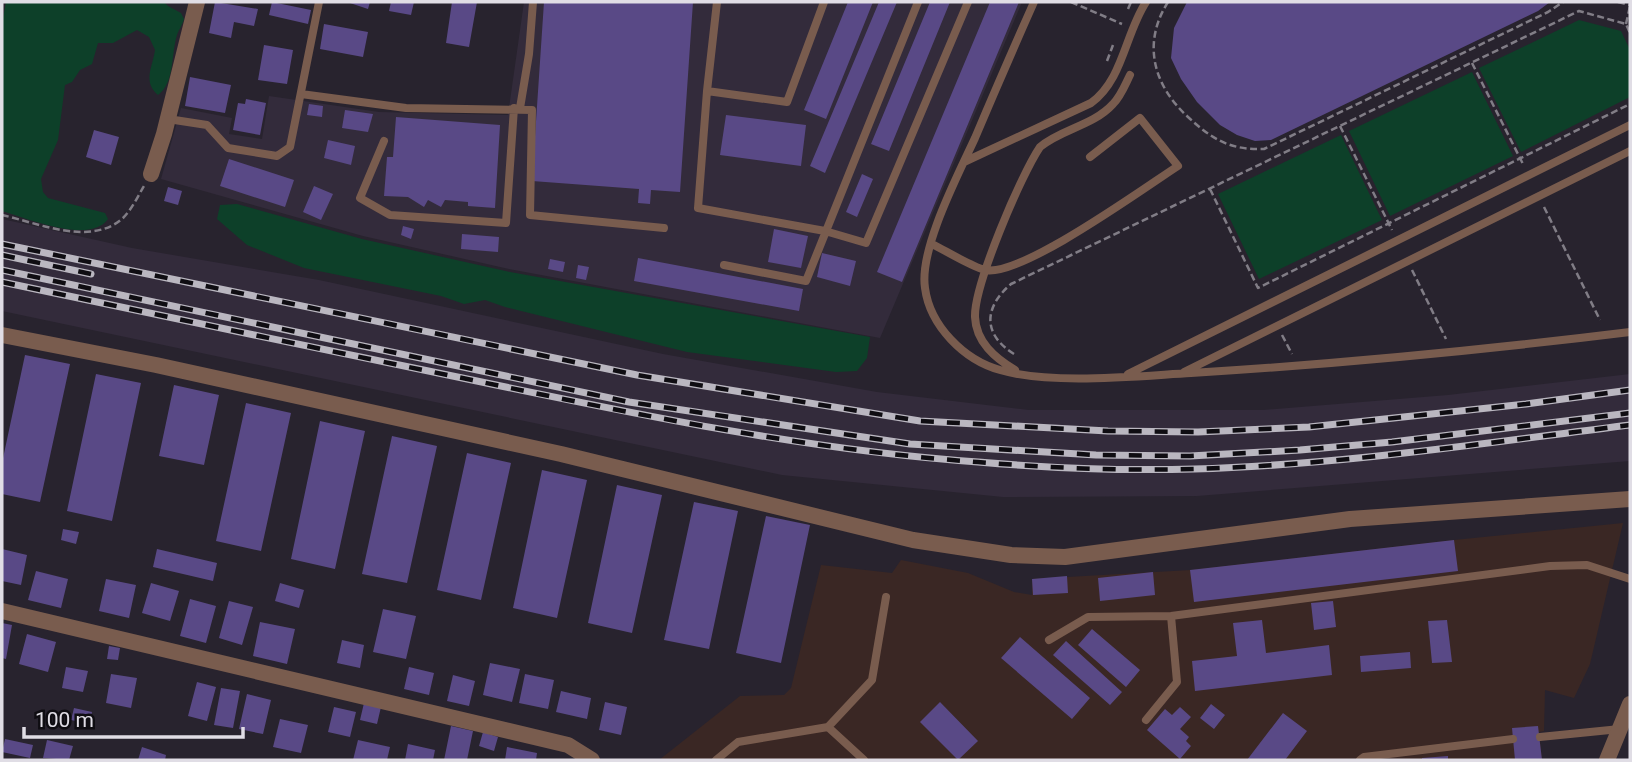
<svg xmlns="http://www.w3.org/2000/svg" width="1632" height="762" viewBox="0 0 1632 762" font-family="Roboto,sans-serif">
	<rect width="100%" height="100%" fill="#28232e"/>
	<path fill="#332b3b" d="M524 2H1022L880 338 509 269 363 236 161 179 181 108 232 118 229 134 262 139 269 96 379 112 508 115Z
		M2 219 132 248 319 280 663 354 877 392 1029 410H1263L1448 395 1630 374V461L1197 496 1003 497 782 475 2 311Z"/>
	<path fill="#3a2724" d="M1623 523 1590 664 1574 698 1545 690 1544 731 1539 732 1542 760H659L740 696 784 695 791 688 821 565 892 573 901 560 968 573 1014 592 1032 595V579L1191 570 1454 540Z"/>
	<path fill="#0d4029" d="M6 2H164L168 6 181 13 184 19C182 26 179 29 177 35 171 53 175 83 158 95 142 82 153 66 155 50L149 37 137 30 113 43H98L92 64 80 70 72 82 65 85 58 140 41 179 43 192 48 198 105 213 108 219C90 245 26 218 2 211V23Z
		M1579 20 1621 31 1630 50V97L1521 152 1479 68Z
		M1472 72 1513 156 1390 216 1349 131Z
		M1341 135 1382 220 1259 279 1218 194Z
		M237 204 362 239 510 272 870 337 867 358 857 371 836 372 687 352 505 307 485 300 464 304 441 296 304 268 247 245 217 219 220 205Z"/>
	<path fill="#594986" d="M215 2 258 9 254 26 234 22 231 38 209 33Z
		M272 2 311 10 308 24 269 15Z
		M347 2H370L368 9Z
		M391 2H414L411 15 389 11Z
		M452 2H477L469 47 446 43Z
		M544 2H693L680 192 651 190 650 204 638 203 639 189 532 181Z
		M848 2H873L826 119 804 110Z
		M879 2H897L825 173 810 166Z
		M930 2H950L889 151 871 144Z
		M990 2H1019L902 282 877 272Z
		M1187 2H1550L1538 11 1271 140 1255 141 1237 135 1220 125 1197 102 1181 79 1171 58 1174 28Z
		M324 24 368 32 363 57 320 49Z
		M264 45 293 50 287 84 258 80Z
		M190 77 231 85 225 113 185 106Z
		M246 99 266 103 260 135 233 130 238 103 245 104Z
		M309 104 323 106 322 117 307 115Z
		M345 110 373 114 368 132 342 128Z
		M726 115 806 125 801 166 720 155Z
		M396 117 500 125 495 208 468 206V202L445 200 441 207 428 200 424 207 408 197 384 196 387 157H393Z
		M94 130 119 137 111 165 86 157Z
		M328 140 355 146 351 165 324 158Z
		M229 159 294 180 285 207 220 186Z
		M862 174 873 179 857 217 846 212Z
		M314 186 333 194 321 220 303 212Z
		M168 187 182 191 178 205 164 201Z
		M403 226 414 229 411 239 401 235Z
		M774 229 808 236 801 268 768 262Z
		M462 234 499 237 498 252 461 249Z
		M822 253 856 261 850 286 817 277Z
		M638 258 803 289 799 311 634 281Z
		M550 259 565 262 563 272 548 269Z
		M578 265 589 267 586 280 576 278Z
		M25 355 70 364 40 502 2 494V463Z
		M96 374 141 383 112 521 67 511Z
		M174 385 219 395 204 465 159 456Z
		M246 403 291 413 261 551 216 541Z
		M320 421 365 431 335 569 291 559Z
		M392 436 437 446 407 583 362 574Z
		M467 453 511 463 481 600 437 590Z
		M542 470 587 480 557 618 513 608Z
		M617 485 662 495 632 633 588 623Z
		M694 502 738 511 709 649 664 640Z
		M766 516 810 525 781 663 736 653Z
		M63 529 79 532 76 544 61 540Z
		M1454 540 1458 571 1194 602 1190 570Z
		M2 549 27 555 21 585 2 581Z
		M157 549 217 563 213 581 153 567Z
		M36 571 68 579 61 608 28 600Z
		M1153 572 1155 595 1100 601 1098 578Z
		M1067 576 1068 593 1033 595 1032 579Z
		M106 579 136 585 129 618 99 611Z
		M151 583 179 591 170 621 142 613Z
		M280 583 304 590 299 608 275 601Z
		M190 599 216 606 206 643 180 636Z
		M229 601 253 607 242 645 219 638Z
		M1333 601 1336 627 1314 630 1311 603Z
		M383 609 416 616 406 659 373 652Z
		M1262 620 1266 653 1329 645 1332 675 1195 691 1192 661 1237 656 1233 623Z
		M1447 620 1452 662 1432 663 1428 621Z
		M260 622 295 629 287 664 253 656Z
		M2 623 12 625 6 659 2 658Z
		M1092 629 1140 670 1126 687 1078 645Z
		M27 634 56 642 48 672 19 664Z
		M1020 637 1090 698 1072 719 1001 658Z
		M342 640 364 645 360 668 337 663Z
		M1066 641 1122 692 1110 705 1053 655Z
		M109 646 120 648 118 660 107 659Z
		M1410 652 1411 668 1361 672 1360 656Z
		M490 663 520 669 512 702 483 695Z
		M66 667 88 671 83 692 62 688Z
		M409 667 434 673 429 695 404 689Z
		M111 674 137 678 131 708 106 703Z
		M525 674 554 680 548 709 519 703Z
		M453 675 475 681 469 706 447 701Z
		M197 682 216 687 207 721 188 716Z
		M221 688 240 691 233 728 214 725Z
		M561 691 591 698 587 719 556 712Z
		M247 694 271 700 263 734 239 729Z
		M605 702 627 707 621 735 599 730Z
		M940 702 978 741 958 760 920 722Z
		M364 703 381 707 377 724 360 720Z
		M1211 704 1225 715 1214 729 1200 718Z
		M334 707 356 712 350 737 328 732Z
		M1180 707 1191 717 1180 729 1189 737 1186 741 1191 746 1180 759 1147 730 1165 709 1172 715Z
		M74 708 92 712 89 724 71 720Z
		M1283 713 1307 731 1285 760H1247Z
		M280 719 308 725 301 753 273 747Z
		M451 726 473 731 467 760H444Z
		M1538 726 1542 760H1515L1512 728Z
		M483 732 498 737 494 751 479 746Z
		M5 739 33 745 30 758 2 752Z
		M47 740 73 746 69 760 43 758Z
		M358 740 390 747 387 760H353Z
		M408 744 435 750 433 760H405Z
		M142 747 166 755 165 760H138Z
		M507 747 537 753 536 760H505Z
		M1448 756V760H1422V758Z"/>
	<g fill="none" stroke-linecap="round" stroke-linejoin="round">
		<path stroke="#817d86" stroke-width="2.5" stroke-dasharray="7 3.5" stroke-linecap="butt" d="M1071 2 1122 24
			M1168 2C1142 43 1153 85 1188 117 1213 140 1230 150 1264 149L1548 12 1563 2
			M1618 2 1630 5
			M1128 9 1131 2
			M1626 24 1630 6
			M1107 61 1113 45
			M1472 63 1524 166
			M1340 126 1392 230
			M1210 189 1258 288 1630 104
			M1544 207 1600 320
			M2 215C38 223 91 247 123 218 132 209 138 196 144 186
			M1412 270 1446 339
			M1282 335 1292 354
			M1014 354C982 334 984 307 1011 284L1579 11 1626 24 1630 33"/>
		<path stroke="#795c4e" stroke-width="8" d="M717 2 707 91 698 208 825 231 866 243 968 2
			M1034 2C1014 47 994 93 975 138 958 175 919 249 925 288 930 326 964 360 1000 370 1051 385 1137 376 1191 373 1338 364 1484 350 1630 332
			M707 91 787 102 824 2
			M301 94 406 108 532 110 530 215 664 228
			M520 108 529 54 533 2
			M168 119 207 125 228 148 277 156 290 147 319 2
			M384 141 360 198 390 215 506 223 514 108
			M964 162 1091 103C1123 80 1125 34 1146 2
			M932 244C946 251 972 267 985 270 1020 278 1144 188 1178 166L1140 118 1090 157
			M724 265 806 281 918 2
			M1015 370C995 358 976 342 975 317 974 285 1021 175 1040 147 1061 129 1093 126 1113 104 1121 96 1125 85 1130 75
			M1184 372 1630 151
			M1128 374 1630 125
			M1049 640 1088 617 1171 616 1550 566 1587 565 1630 579
			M1146 720 1177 682 1171 616
			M828 727 872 680 886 597
			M1540 737 1620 729
			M716 760 738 742 828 727 864 760
			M1360 760 1364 757 1513 739"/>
		<path stroke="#795c4e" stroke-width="16" d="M151 174 164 134 197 2
			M2 335 156 365 561 454 913 540 1011 555 1065 557 1350 519 1630 499
			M2 611 568 745 592 760
			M1607 760 1630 704"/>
		<g stroke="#bab7c0" stroke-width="7">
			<path id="rail" d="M2 244 637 375 920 421 1108 431 1198 432 1309 427 1526 404 1630 390
				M2 255 91 274
				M2 270 629 402 910 444 1096 455 1190 456 1300 450 1392 442 1630 413
				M2 282C159 315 315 348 472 380 639 415 808 450 978 462 1049 468 1122 471 1194 469 1340 465 1485 443 1630 425"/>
		</g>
		<use href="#rail" stroke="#0f0d12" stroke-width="4.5" stroke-dasharray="13" stroke-linecap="butt"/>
	</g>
	<rect width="1632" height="762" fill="none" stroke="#e0dde5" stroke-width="7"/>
	<path d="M24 727v10h219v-10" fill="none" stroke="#e0dde5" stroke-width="3.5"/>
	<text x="35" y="727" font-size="21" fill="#e0dde5" stroke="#0f0d12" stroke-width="5" paint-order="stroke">100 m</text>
</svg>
